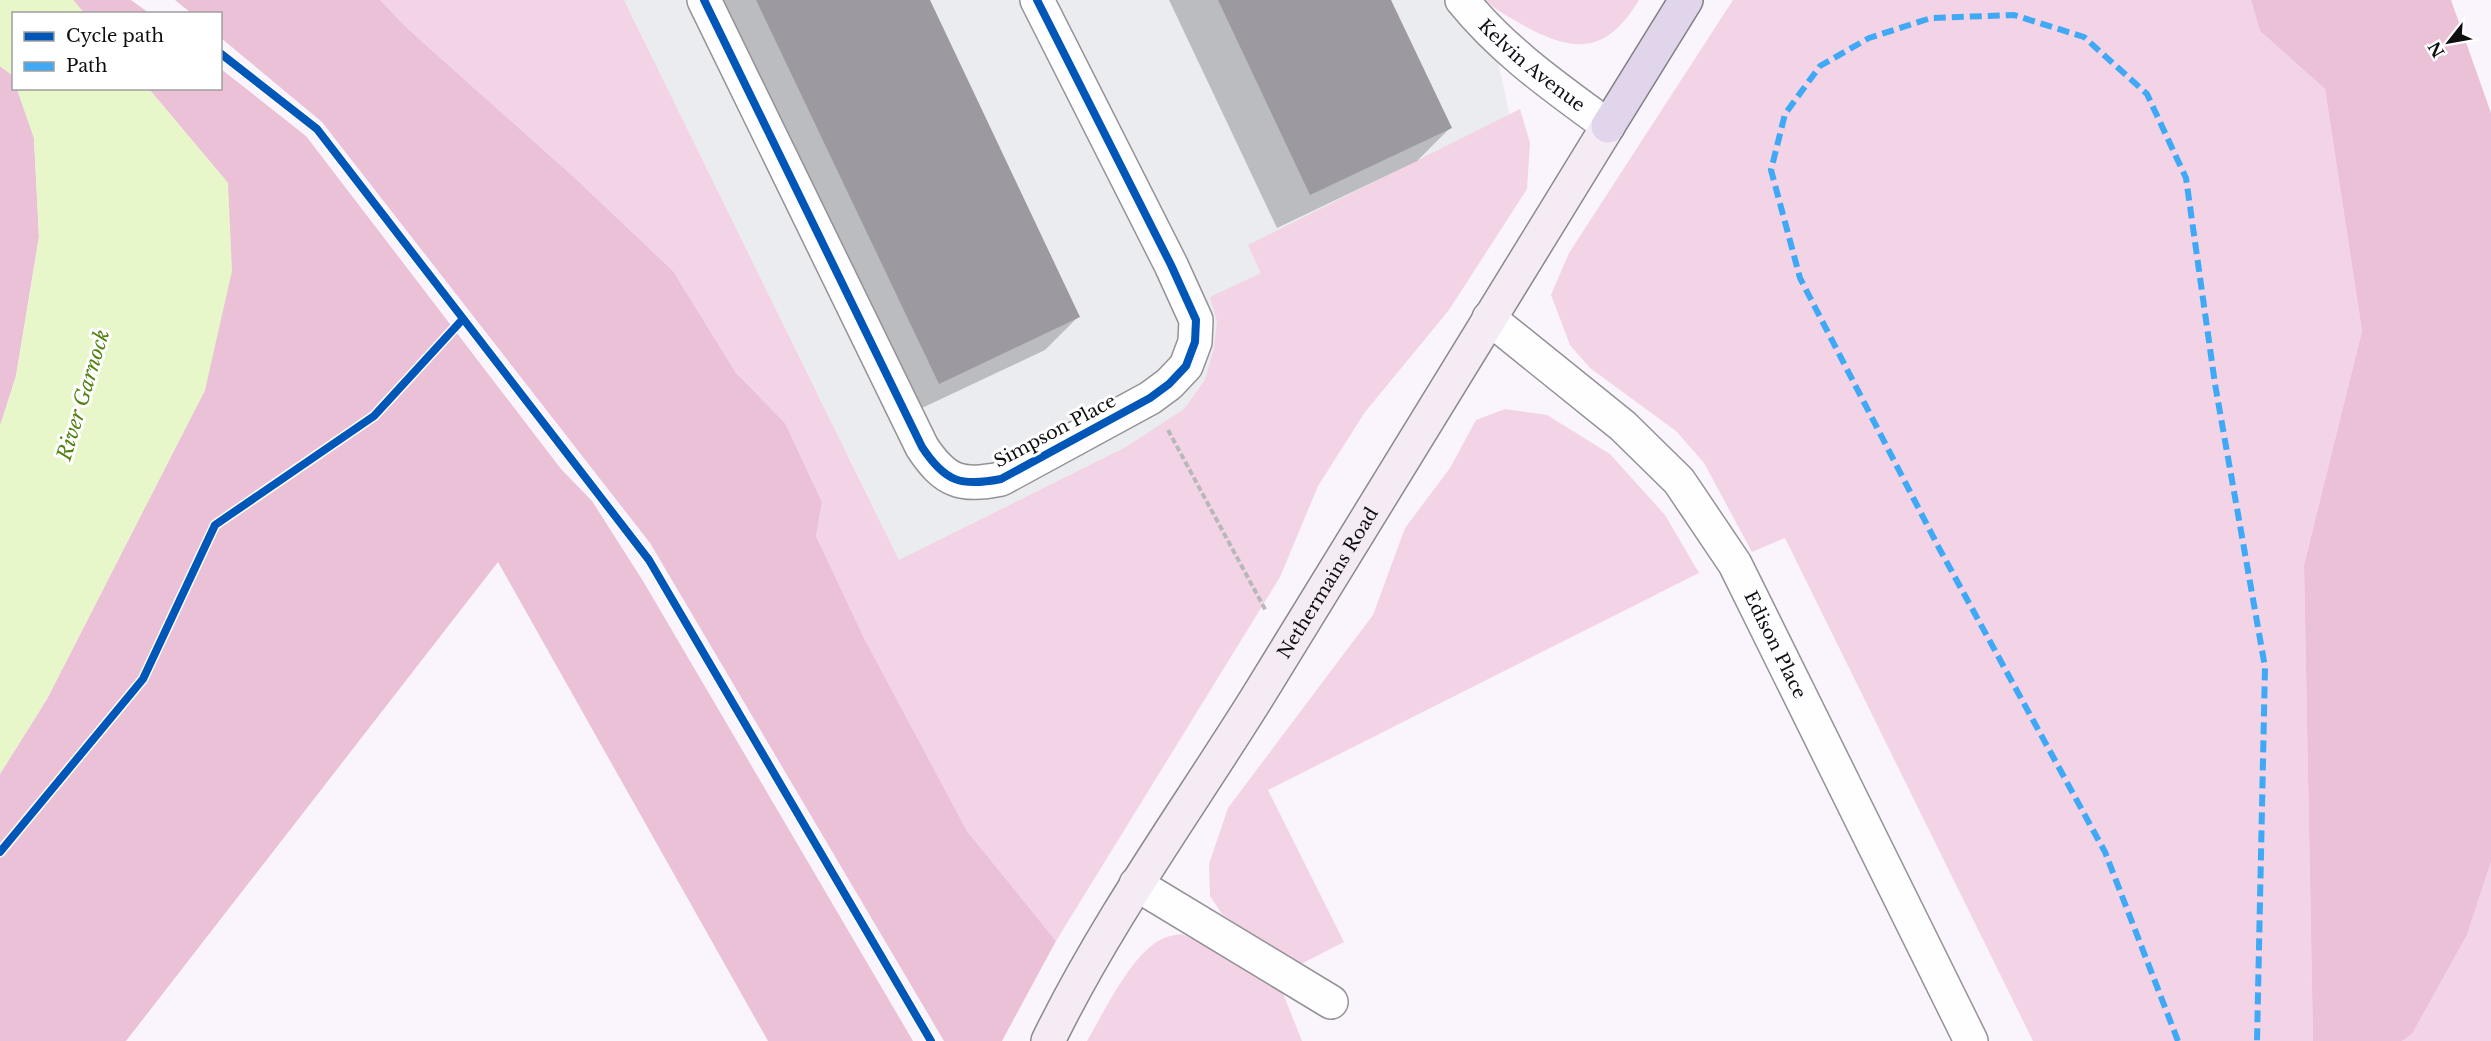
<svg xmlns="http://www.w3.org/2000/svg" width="2491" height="1041" viewBox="0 0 2491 1041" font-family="'Libre Baskerville',serif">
	<rect width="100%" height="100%" fill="#faf4fc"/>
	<path fill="#eaecef" d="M624 0H1485L1512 127 1371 337 908 578Z"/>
	<path fill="#f2d4e6" d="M380 0H624L899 560 1126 447 1184 409 1205 380 1214 348 1217 321 1210 297 1261 273 1248 245 1520 109 1530 143 1527 189 1449 310 1365 412 1318 486 1280 577 1056 941 967 831 864 638 816 536 822 502 785 423 736 373 673 271 577 180 408 29Z
		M1485 0H1639C1610 48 1581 55 1532 30 1516 21 1498 12 1485 0Z
		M1733 0H2251L2260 31 2325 89 2362 331 2304 565 2313 1041H2033L1785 538 1752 552 1704 463 1676 431 1590 368 1570 345 1551 295 1569 253Z
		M1505 409 1547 415 1610 454 1665 515 1699 573 1268 790 1344 942 1297 966 1222 914 1210 896 1209 864 1228 808 1373 615 1405 528 1450 468 1476 420Z
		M2491 862V1041H2402L2412 1034 2467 935Z
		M1181 934 1276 976 1302 1041H1087C1104 1012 1132 953 1162 939 1168 936 1175 935 1181 934Z"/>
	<path fill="#eac1d7" d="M73 0H131L149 13H84Z
		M175 0H380L408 29 577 180 673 271 736 373 785 423 822 502 816 536 864 638 967 831 1056 941 1002 1041H944L650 543 322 122 221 38 220 14 191 13Z
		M2251 0H2451L2491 113V862L2467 935 2412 1034 2402 1041H2313L2304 565 2362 331 2325 89 2260 31Z
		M0 66 12 75 14 88 17 89 34 138 39 237 16 376 0 426Z
		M221 69 306 136 561 469 592 501 643 581 913 1041H768L498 562 126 1041H0V774L47 699 205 390 228 183 149 89 220 88Z"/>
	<path fill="#e8f7ca" d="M0 0H73L84 13 14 14 13 80 12 75 0 66Z
		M17 89H149L228 183 232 271 205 390 47 699 0 774V426L16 376 39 237 34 138Z"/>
	<path fill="#0003" d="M707 0H928L1078 317 1045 350 905 416Z
		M1169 0H1389L1450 128 1417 161 1277 228Z"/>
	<path fill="#9d99a0" d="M756 0H930L1080 317 939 384Z
		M1218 0H1391L1452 128 1310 195Z"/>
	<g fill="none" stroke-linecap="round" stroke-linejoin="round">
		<g stroke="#959296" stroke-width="36">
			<g id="street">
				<path d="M704 0 922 447C945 482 961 487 1001 479L1150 398 1169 384 1186 366 1195 342 1196 320 1171 265 1037 0"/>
				<path id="s1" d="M1462 0C1503 51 1555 87 1608 126"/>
				<path id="s2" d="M1489 318 1623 426 1679 481 1735 564 1971 1041"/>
				<path d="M1136 884 1331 1002"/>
			</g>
		</g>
		<g stroke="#8b898c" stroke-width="36">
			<g id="secondary">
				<path id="s3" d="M1048 1041C1107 920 1187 810 1258 696 1376 507 1491 316 1608 126"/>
			</g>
		</g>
		<g stroke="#827f83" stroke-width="36">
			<path id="highway" d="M1608 126 1686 0"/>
		</g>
		<path stroke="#b9b8b9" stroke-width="4" stroke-dasharray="6 3" stroke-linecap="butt" d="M1168 430 1266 611"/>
		<use href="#street" stroke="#fefdff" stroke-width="33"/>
		<use href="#secondary" stroke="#f4ebf5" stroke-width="33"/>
		<use href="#highway" stroke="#e0d5eb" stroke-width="33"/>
		<path stroke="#3fa9f5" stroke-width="6" stroke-dasharray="12 6" stroke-linecap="butt" d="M2178 1041 2105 852 1939 548 1800 278 1771 170 1785 114 1820 66 1869 38 1931 18 2014 15 2084 37 2147 94 2186 178 2215 384 2265 667 2257 1041"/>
		<g stroke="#fff" stroke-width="11">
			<path id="cycleway" d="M704 0 922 447C945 482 961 487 1001 479L1150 398 1169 384 1186 366 1195 342 1196 320 1171 265 1037 0
				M220 53 317 129 649 560 931 1041
				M0 852 143 679 215 525 374 416 462 320"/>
		</g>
		<use href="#cycleway" stroke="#0057b8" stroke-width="8"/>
	</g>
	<g text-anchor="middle" stroke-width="6" stroke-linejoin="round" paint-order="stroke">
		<g font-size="18" fill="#0f0f0f" stroke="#fff">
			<text dy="6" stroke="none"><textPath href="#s1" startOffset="96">Kelvin Avenue</textPath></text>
			<text transform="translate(1055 431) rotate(-28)" y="6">Simpson Place</text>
			<text dy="6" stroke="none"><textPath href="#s3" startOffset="537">Nethermains Road</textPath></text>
			<text dy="6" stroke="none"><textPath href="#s2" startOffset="441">Edison Place</textPath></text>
		</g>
		<g font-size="20" font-style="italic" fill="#528212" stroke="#fff">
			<text transform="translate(83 395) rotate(-73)" y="7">River Garnock</text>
		</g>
	</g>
	<rect x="12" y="12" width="210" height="78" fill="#ffffff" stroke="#9f9f9f" stroke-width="1.5"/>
	<rect x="24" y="32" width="30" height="9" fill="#0057b8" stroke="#9f9f9f" stroke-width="1.5"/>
	<text x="66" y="42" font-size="18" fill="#0f0f0f">Cycle path</text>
	<rect x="24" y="62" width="30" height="9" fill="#3fa9f5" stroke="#9f9f9f" stroke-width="1.5"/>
	<text x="66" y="72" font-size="18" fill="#0f0f0f">Path</text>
	<g transform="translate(2449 42) rotate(239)" stroke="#ffffff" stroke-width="4.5" paint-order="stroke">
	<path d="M0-4.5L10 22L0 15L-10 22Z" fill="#0f0f0f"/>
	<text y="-9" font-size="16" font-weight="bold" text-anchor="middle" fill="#0f0f0f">N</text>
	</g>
</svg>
